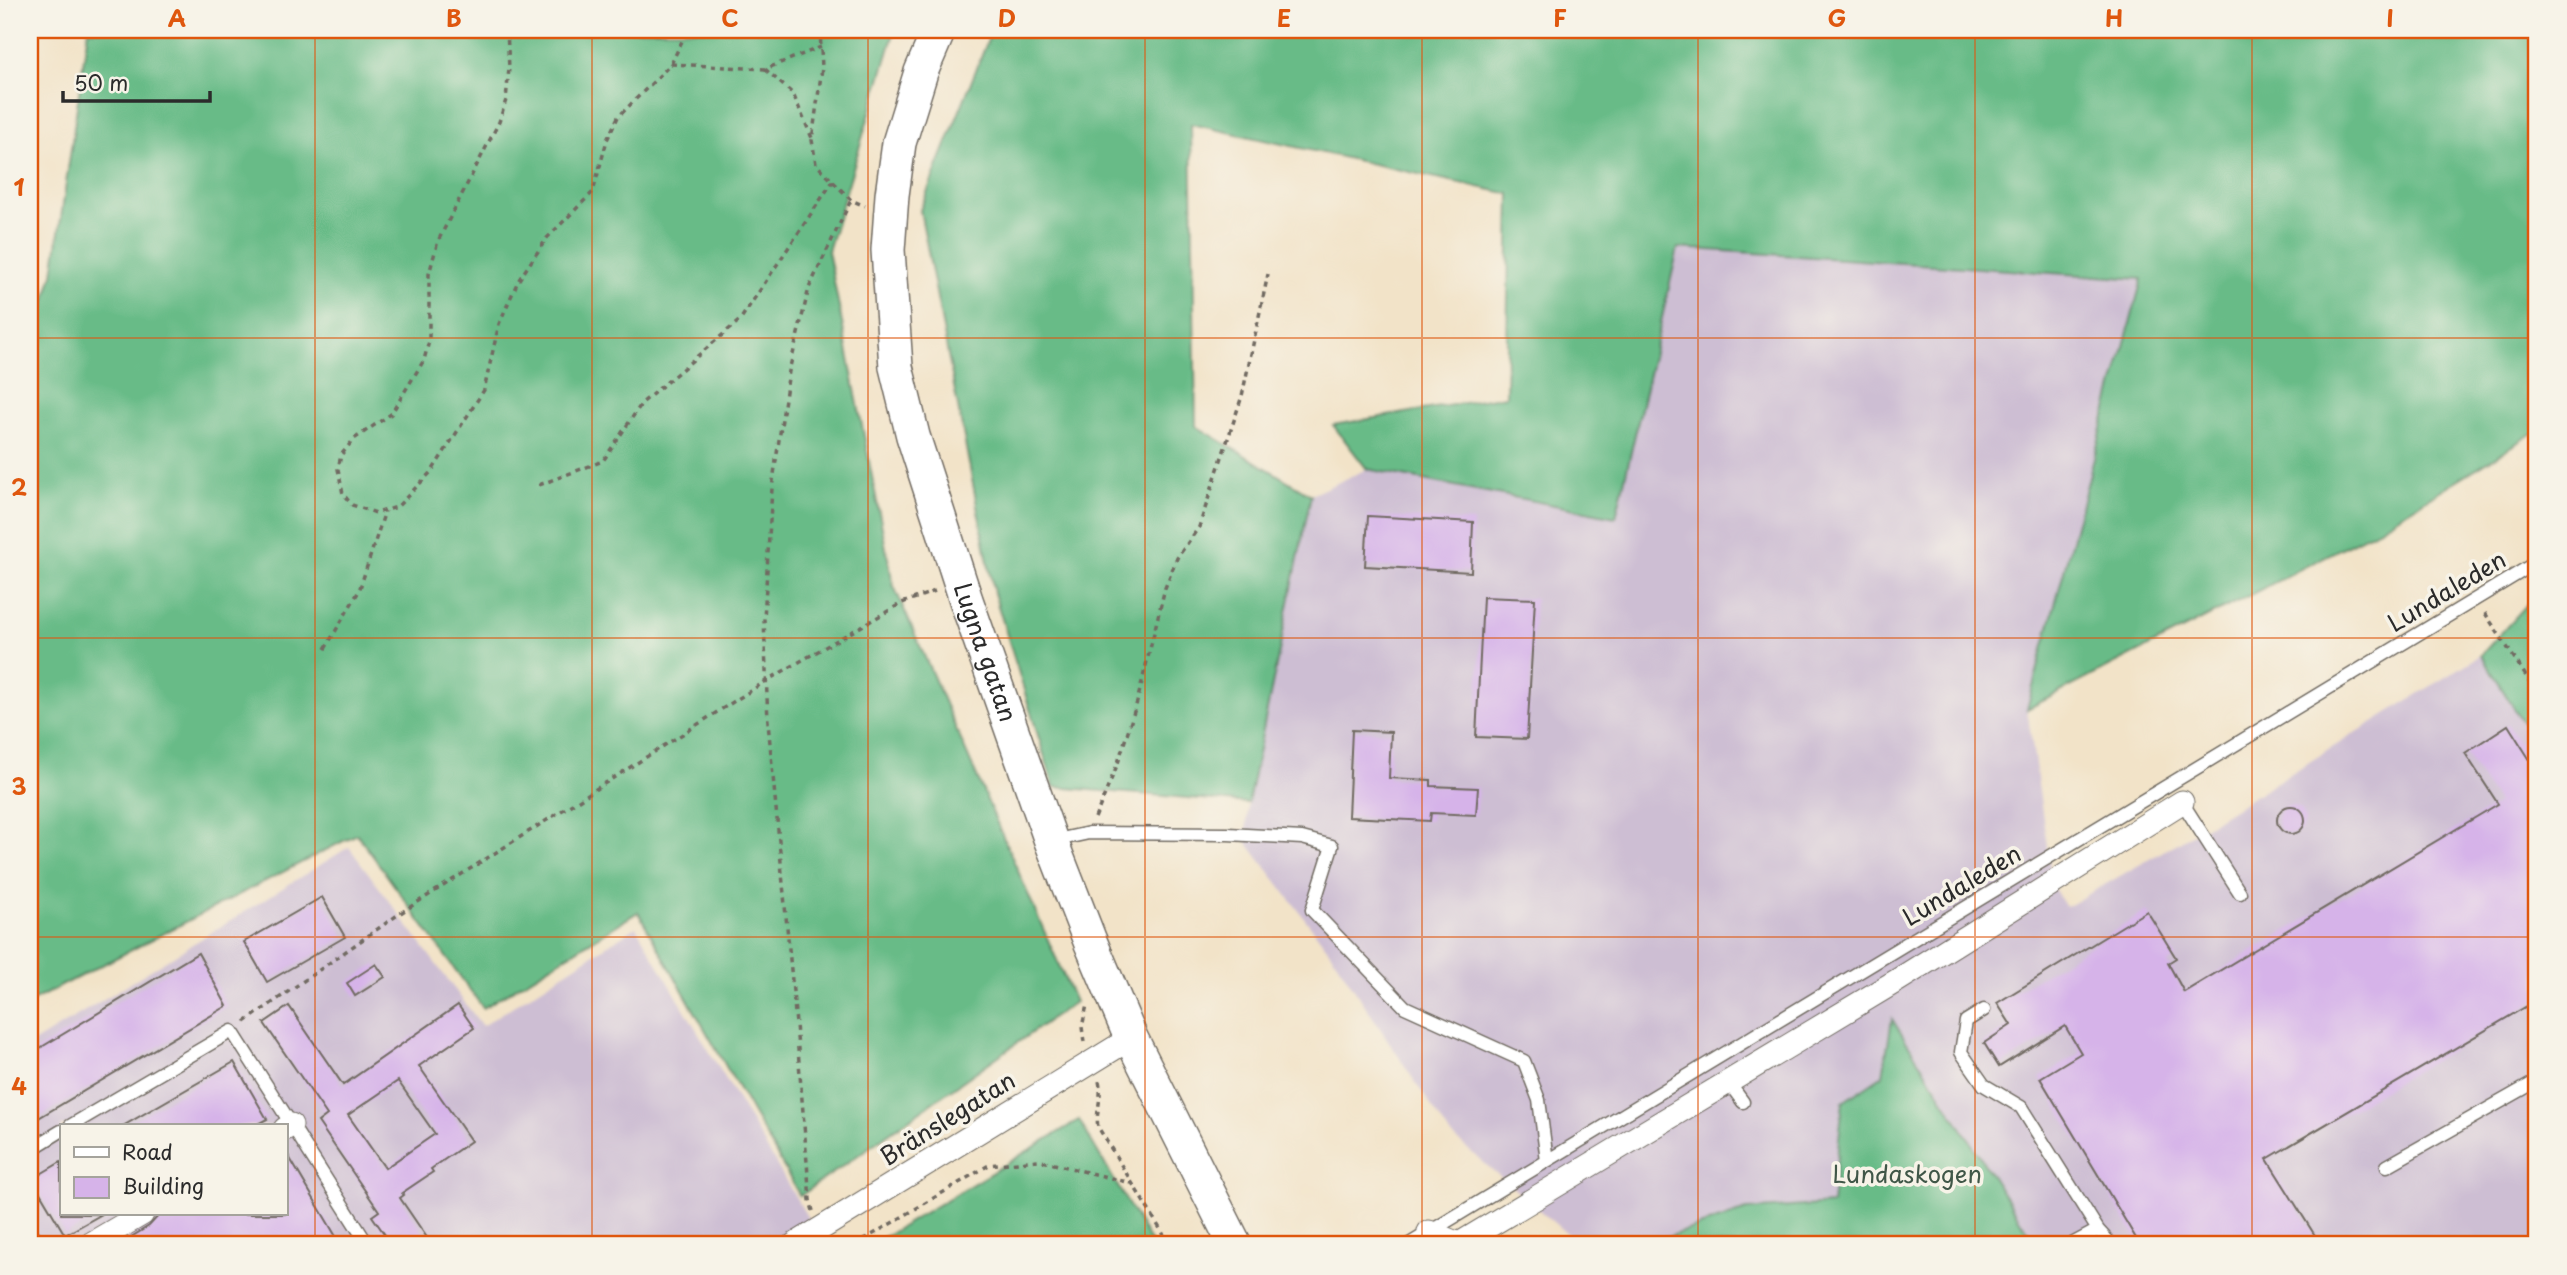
<svg xmlns="http://www.w3.org/2000/svg" width="2567" height="1275" viewBox="0 0 2567 1275" font-family="'Playpen Sans',sans-serif">
	<rect width="100%" height="100%" fill="#f7f3e8"/>
	<filter id="ink" filterUnits="userSpaceOnUse"><feTurbulence type="fractalNoise" baseFrequency=".0143" numOctaves="2"/><feDisplacementMap in="SourceGraphic" scale="14" xChannelSelector="R" yChannelSelector="G"/><feConvolveMatrix kernelMatrix="1 2 1 2 8 2 1 2 1" color-interpolation-filters="sRGB"/></filter>
	<filter id="wash" filterUnits="userSpaceOnUse"><feTurbulence type="fractalNoise" baseFrequency=".00686" numOctaves="4" result="noise"/><feDisplacementMap in="SourceGraphic" scale="28" xChannelSelector="R" yChannelSelector="G"/><feGaussianBlur stdDeviation="1.57" result="paint"/><feColorMatrix in="noise" values="0 0 0 0 0 0 0 0 0 0 0 0 0 0 0 0 0 1.4 0 .05"/><feComposite in="paint" operator="in"/></filter>
	<g filter="url(#wash)">
		<rect width="100%" height="100%" fill="#f2e3c8"/>
		<path fill="#cdbed3" fill-rule="evenodd" d="M1678 248 2143 279 2027 709 2053 887 2066 907 2200 830 2481 655 2537 745V1245H2036L1892 1020 1883 1075 1843 1102 1832 1204 1747 1210 1643 1245H1580L1449 1133 1330 952 1246 841 1248 803 1311 495 1367 469 1616 517Z
			M349 847 482 1026 636 927 812 1225 781 1245H30V1045ZM61 1126H285V1214H61Z"/>
		<path fill="#68bb87" stroke="#4a7359" stroke-width="2" d="M88 30H895L828 251 893 584 1075 1002 800 1196 638 912 483 1008 357 834 30 1002V356L53 274Z
			M992 30H2537V431L2373 532 2027 709 2142 279 1678 248 1616 517 1367 469 1333 425 1506 396 1510 194 1191 124 1196 426 1311 495 1248 803 1054 787 994 593 920 210Z
			M2531 600 2537 611V745L2481 655Z
			M1892 1019 2036 1245H1643L1747 1210 1832 1204 1843 1102 1883 1075Z
			M1079 1120 1152 1245H871Z"/>
		<g id="blocks">
			<path fill="#d6b3e9" fill-rule="evenodd" d="M1368 516 1473 522 1471 572 1365 566Z
				M1483 597 1535 599 1527 739 1476 737Z
				M2508 725 2537 771V1000L2267 1159 2321 1245H2140L2040 1078 2081 1053 2065 1026 1999 1067 1984 1043 2011 1025 1997 1003 2147 911 2176 958 2168 963 2184 992 2498 804 2465 753Z
				M1352 730 1391 732 1389 778 1431 780V786L1478 788 1476 815 1431 813 1430 821 1348 817Z
				M2277 820a14 14 0 1 1 28 0a14 14 0 1 1-28 0Z
				M322 897 345 937 267 982 244 942Z
				M198 953 227 1006 30 1123V1054Z
				M376 964 385 977 355 996 347 983Z
				M458 1005 474 1028 419 1066 471 1141 431 1169 433 1172 402 1193 404 1195 400 1198 432 1245H392L372 1216 379 1211 318 1122 327 1115 264 1023 289 1006 343 1085ZM398 1081 435 1134 385 1168 348 1115Z
				M234 1062 267 1119 254 1126H123Z
				M285 1150 341 1245H132L128 1239 149 1226 160 1214H285Z
				M61 1162V1214H102L65 1235 32 1179Z"/>
		</g>
	</g>
	<g filter="url(#ink)">
		<use href="#blocks" fill-opacity="0" stroke="#716b62" stroke-width="2"/>
		<g fill="none" stroke-linecap="round" stroke-linejoin="round">
			<g stroke="#716b62" stroke-width="15">
				<path id="service" d="M2180 799 2240 893
					M1052 841 1089 833 1228 834 1302 838 1332 846 1312 910 1405 1007 1524 1061 1539 1100 1547 1161
					M1984 1010 1966 1021 1961 1052 1984 1085 2021 1107 2098 1230 2110 1243 2105 1245
					M1729 1083 1743 1102
					M70 1126 232 1031 368 1245
					M30 1150 61 1131
					M2387 1166 2537 1081
					M1408 1245 2537 562
					M2070 1245 2098 1230"/>
			</g>
			<g stroke="#716b62" stroke-width="25">
				<path id="minor" d="M285 1129 291 1125
					M1429 1232 1459 1244 1898 980 2182 802
					M30 1239 34 1245
					M89 1245 142 1214
					M794 1245 1131 1038"/>
			</g>
			<g stroke="#716b62" stroke-width="36">
				<g id="secondary">
					<path id="s1" d="M939 30 921 72 899 143 892 195 888 250 896 367 913 436 966 600 1051 841 1090 941 1131 1038 1235 1245"/>
				</g>
			</g>
			<path stroke="#716b62" stroke-width="3.5" stroke-dasharray="5 5" stroke-linecap="butt" d="M507 30 509 68 506 100 499 122 438 241 429 274V341L424 360 391 414 354 439 341 455 338 469 343 494 352 505 376 513 397 507 432 471 484 390 499 324 518 281 547 238 593 192 607 140 618 117 671 64 684 37 685 30
				M820 30 822 68 812 140 816 164 851 200 865 206
				M671 64 765 69 821 47
				M765 69 793 94 812 138
				M539 485 603 461 642 403 740 320 833 181
				M2485 613 2537 693
				M325 649 359 591 385 511
				M1095 818 1118 763 1137 702 1165 588 1177 558 1199 527 1242 396 1268 274
				M245 1022 399 914 766 681 902 603 935 591
				M1084 1042 1082 1027 1087 1005
				M1099 1081C1103 1097 1095 1112 1098 1127L1170 1245
				M813 1211 810 1200 796 1024 768 722 764 619 772 488 789 371 809 288 851 200
				M855 1245 989 1165 1038 1160 1131 1183"/>
			<use href="#service" stroke="#fff" stroke-width="12"/>
			<use href="#minor" stroke="#fff" stroke-width="23"/>
			<use href="#secondary" stroke="#fff" stroke-width="33"/>
		</g>
	</g>
	<path fill="none" stroke="#df570e" stroke-width="2" stroke-opacity="0.55" d="M315 30V1245M592 30V1245M868 30V1245M1145 30V1245M1422 30V1245M1698 30V1245M1975 30V1245M2252 30V1245M30 338H2537M30 638H2537M30 937H2537"/>
	<g text-anchor="middle" stroke-width="7" stroke-linejoin="round" paint-order="stroke">
		<g font-size="24" fill="#2b2b2b" stroke="#f7f3e8">
			<text transform="translate(2447 592) rotate(-31)" y="8">Lundaleden</text>
			<text dy="8" stroke="none"><textPath href="#s1" startOffset="644">Lugna gatan</textPath></text>
			<text transform="translate(1962 886) rotate(-31)" y="8">Lundaleden</text>
			<text transform="translate(948 1119) rotate(-32)" y="8">Bränslegatan</text>
		</g>
		<g font-size="24" fill="#405748" stroke="#f7f3e8">
			<text x="1907" y="1183">Lundaskogen</text>
		</g>
	</g>
	<rect width="2567" height="1275" fill="none" stroke="#f7f3e8" stroke-width="77"/>
	<rect x="60" y="1124" width="228" height="91" fill="#f7f3e8" stroke="#a5a39c" stroke-width="2"/>
	<rect x="74" y="1147" width="35" height="10" fill="#ffffff" stroke="#a5a39c" stroke-width="2"/>
	<text x="122" y="1160" font-size="21" fill="#2b2b2b">Road</text>
	<rect x="74" y="1177" width="35" height="21" fill="#d6b3e9" stroke="#a5a39c" stroke-width="2"/>
	<text x="122" y="1194" font-size="21" fill="#2b2b2b">Building</text>
	<path d="M63 91v10h147v-10" fill="none" stroke="#2b2b2b" stroke-width="3.5"/>
	<text x="74" y="91" font-size="21" fill="#2b2b2b" stroke="#f7f3e8" stroke-width="5" paint-order="stroke">50 m</text>
	<rect x="38" y="38" width="2490" height="1198" fill="none" stroke="#df570e" stroke-width="2.5"/>
	<g font-size="23" text-anchor="middle" font-weight="bold" fill="#df570e">
		<text x="177" y="27">A</text>
		<text x="454" y="27">B</text>
		<text x="730" y="27">C</text>
		<text x="1007" y="27">D</text>
		<text x="1284" y="27">E</text>
		<text x="1560" y="27">F</text>
		<text x="1837" y="27">G</text>
		<text x="2114" y="27">H</text>
		<text x="2390" y="27">I</text>
		<text x="19" y="196">1</text>
		<text x="19" y="496">2</text>
		<text x="19" y="795">3</text>
		<text x="19" y="1095">4</text>
	</g>
</svg>
